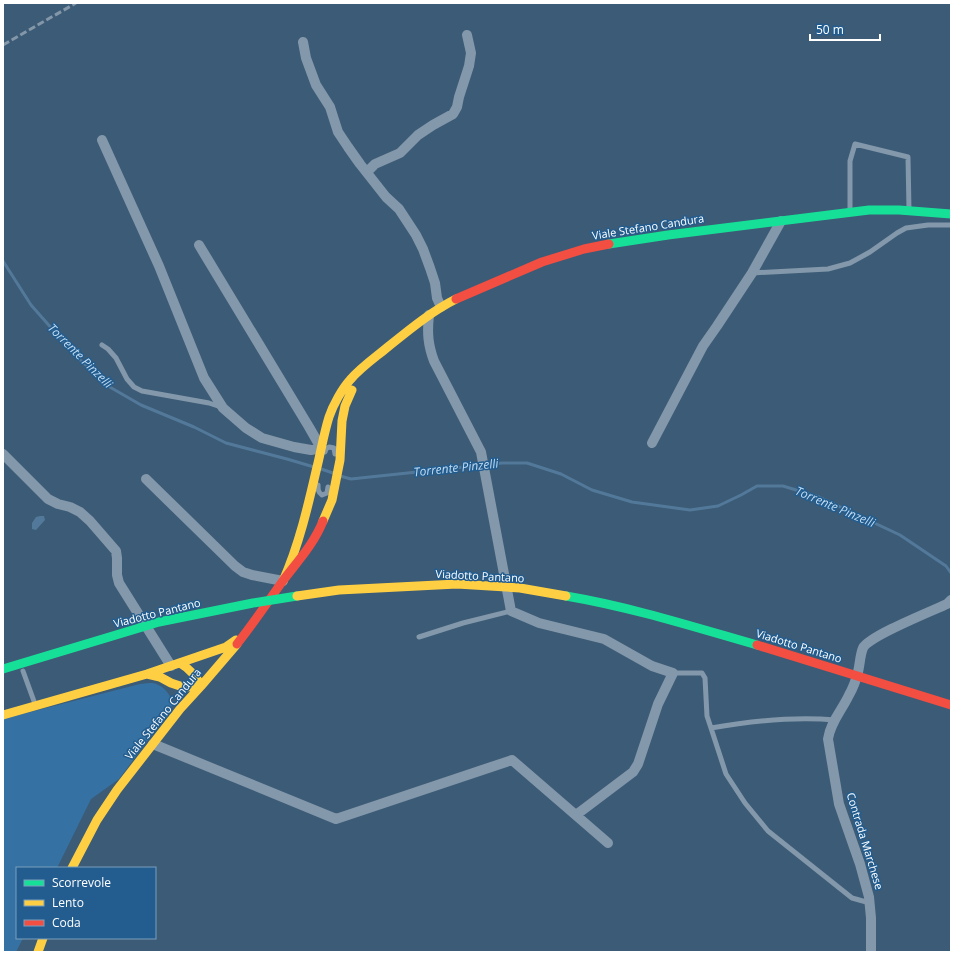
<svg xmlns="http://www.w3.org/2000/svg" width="954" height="955" viewBox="0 0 954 955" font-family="'Open Sans',sans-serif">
	<rect width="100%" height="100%" fill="#3c5b76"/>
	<path fill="#3572a3" d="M149 683C152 683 155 683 158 685 165 687 173 698 172 705 171 710 166 716 163 720L119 779 91 799 57 868H17V938H23L16 952H3V719L140 684Z"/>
	<path fill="#53799a" d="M40 516H44L45 520 36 530 32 529V523L36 517Z"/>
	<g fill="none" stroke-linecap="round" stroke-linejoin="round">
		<path stroke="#53799a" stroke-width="3" d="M3 261 31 305 76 356 108 386 141 405 194 427 226 443 287 459 314 467
			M321 469 333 473
			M340 476 351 479 502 463H527L561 474 592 490 632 502 690 510 718 506 741 495 757 486H783L819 497 900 535 946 566 951 573"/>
		<path stroke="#8398aa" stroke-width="5" d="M850 211V161L855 144 908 157 909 210
			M752 273 828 269 850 263 870 252 897 233 906 228 928 225H951
			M102 345 108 349 116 358 127 379 134 387 142 391 209 403 221 407
			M325 452 326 449 329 447 334 448 335 454
			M318 485C318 490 318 492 322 495L327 493 328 487
			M419 637 463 623 511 611
			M23 671 35 704
			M673 673H702L705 678 707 716 711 728 726 774 745 803 768 831 852 898 870 903
			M711 728C751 721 794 716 835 720"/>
		<path stroke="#8398aa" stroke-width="10" d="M303 42 306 58 316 85 330 107 338 132 348 147 360 164 386 197 399 209 416 235 423 249 430 268 435 283 437 298 441 307
			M102 140 159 266 204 378 223 408 246 428 262 438 294 447 311 450 321 448 309 427 199 245
			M367 172 375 164 400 153 418 135 433 125 453 114 457 107 459 97 469 66 471 53 467 35
			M429 315C427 333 428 345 434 361L481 452 511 611 539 623 604 639 652 666 673 673 658 704 638 764 633 772 576 815
			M652 443 703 346 717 326 752 273 781 221
			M3 454 48 499 58 504 70 507 80 512 90 521 116 551 117 558V575L119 583 171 666
			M146 479 235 566 243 572 252 575 283 581
			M153 744 336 819 512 760 608 843
			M871 952V918L869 897 860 864 839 804 828 739C830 723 842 710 849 695 853 688 856 680 858 672 860 664 860 655 863 648 869 636 932 611 947 604L951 600"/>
		<path stroke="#16e098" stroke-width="9" d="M609 244 668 235 869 210H899L951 214"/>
		<path stroke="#ffcf43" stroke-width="9" d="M323 521 332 500 340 460 342 421 345 406 352 390
			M283 581C299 545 308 506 317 467 321 451 324 433 329 417 333 405 342 389 350 380 361 367 376 357 389 346 410 329 432 311 456 299
			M147 674 160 677 171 683 183 687 201 686C196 676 190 669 180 663
			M3 715 147 674 226 647 236 640
			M72 868 97 820 117 790 180 709 201 686 237 644
			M38 952 43 938"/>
		<path stroke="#f24e42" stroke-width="9" d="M456 299 542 262 584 249 609 244
			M237 644C253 624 267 603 282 582 297 562 314 544 323 521"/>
		<path stroke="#8397a9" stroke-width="3" stroke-dasharray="7 3" stroke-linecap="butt" d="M3 45 76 3"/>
		<path stroke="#16e098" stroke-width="9" d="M566 596C631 607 694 627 757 645
			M3 669 159 622 253 603 297 596"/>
		<path stroke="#ffcf43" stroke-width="9" d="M297 596 339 590 457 584 520 588 566 596"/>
		<path stroke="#f24e42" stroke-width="9" d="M757 645 951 705"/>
	</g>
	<g text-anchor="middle" stroke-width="3" stroke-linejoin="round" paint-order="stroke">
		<g font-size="11" fill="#fff" stroke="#235d8f">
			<text transform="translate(648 227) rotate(-9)" y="4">Viale Stefano Candura</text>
			<text transform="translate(480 576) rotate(3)" y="4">Viadotto Pantano</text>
			<text transform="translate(157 613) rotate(-14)" y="4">Viadotto Pantano</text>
			<text transform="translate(799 646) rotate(17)" y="4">Viadotto Pantano</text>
			<text transform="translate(163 714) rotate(-51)" y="4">Viale Stefano Candura</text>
			<text transform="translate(865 841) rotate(73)" y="4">Contrada Marchese</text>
		</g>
		<g font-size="12" font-style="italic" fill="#c0dcf3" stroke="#235d8f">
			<text transform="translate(80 356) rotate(45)" y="4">Torrente Pinzelli</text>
			<text transform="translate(456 468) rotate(-6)" y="4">Torrente Pinzelli</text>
			<text transform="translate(835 507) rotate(23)" y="4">Torrente Pinzelli</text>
		</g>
	</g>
	<rect width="954" height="955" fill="none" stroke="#ffffff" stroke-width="8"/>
	<rect x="16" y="867" width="140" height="72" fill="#235d8f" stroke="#7b9ebc"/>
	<rect x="24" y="880" width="20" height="6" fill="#16e098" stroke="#7b9ebc"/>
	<text x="52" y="887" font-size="12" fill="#ffffff">Scorrevole</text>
	<rect x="24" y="900" width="20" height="6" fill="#ffcf43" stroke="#7b9ebc"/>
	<text x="52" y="907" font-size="12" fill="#ffffff">Lento</text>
	<rect x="24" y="920" width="20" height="6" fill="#f24e42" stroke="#7b9ebc"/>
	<text x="52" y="927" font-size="12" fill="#ffffff">Coda</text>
	<path d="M810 34v6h70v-6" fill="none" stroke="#ffffff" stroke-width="2"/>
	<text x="816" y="34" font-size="12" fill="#ffffff" stroke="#235d8f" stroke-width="3" paint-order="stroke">50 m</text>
</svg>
